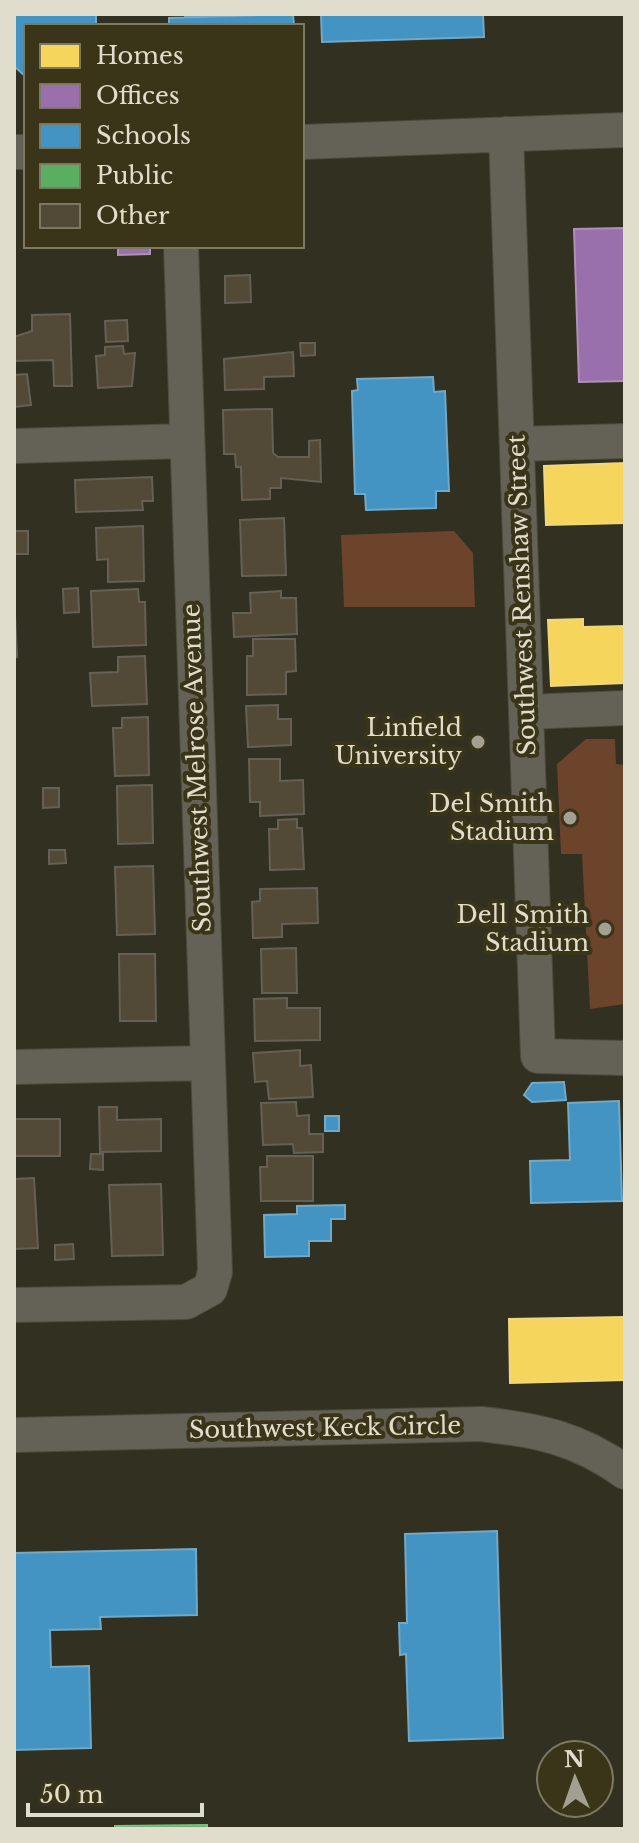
<svg xmlns="http://www.w3.org/2000/svg" width="639" height="1843" viewBox="0 0 639 1843" font-family="'Libre Baskerville',serif">
	<rect width="100%" height="100%" fill="#323021"/>
	<path fill="#6c432b" d="M454 531 473 553 475 607H344L341 535Z
		M586 739H615L616 764 625 765V1004L590 1009 582 854H561L557 764Z"/>
	<path fill="#f6d55c" stroke="#efd77e" stroke-width="2" d="M625 463V523L546 525 544 466Z
		M583 619V627L625 626V683L551 686 548 620Z
		M625 1317V1380L510 1383 509 1319Z"/>
	<path fill="#9970ab" stroke="#ae91b5" stroke-width="2" d="M625 228V381L579 382 574 229Z
		M118 246H150V254L118 255Z"/>
	<path fill="#4393c3" stroke="#72a9c6" stroke-width="2" d="M14 14H96V26H26V77L14 66Z
		M185 14H281L185 17Z
		M293 14 294 26H169V18Z
		M321 14H483L484 37 322 42Z
		M433 377 434 392 445 391 449 491H436V508L366 510 365 494H355L352 391 358 390 357 379Z
		M564 1082 566 1100 532 1102 524 1095 532 1083Z
		M619 1101 622 1201 531 1203 530 1161 570 1160 568 1103Z
		M325 1116H339V1131H325Z
		M345 1205V1219H331V1241H309V1256L265 1257 264 1215 297 1214V1206Z
		M497 1531 503 1738 409 1741 406 1654 400 1655 399 1623H407L405 1534Z
		M196 1549 197 1615 100 1617 101 1629 50 1630 51 1667 89 1666 91 1748 14 1750V1553Z"/>
	<path fill="#5aae61" stroke="#82bc81" stroke-width="2" d="M207 1825V1829H115V1826Z"/>
	<path fill="#524936" stroke="#656055" stroke-width="2" d="M250 275 251 302 225 303V276Z
		M70 314 72 386H54L53 360 14 361V337L32 331V315Z
		M127 320 128 341 106 342 105 321Z
		M300 343H315V355L301 356Z
		M123 346 124 354 135 353 132 386 98 388 96 356 105 355V347Z
		M293 352 294 376 264 377V389L225 390 224 359Z
		M27 374 31 405 14 407V375Z
		M272 409 273 453 278 457H309V441L320 440 321 482 281 478V488H270V499L242 500 241 467H236L235 454H224L223 410Z
		M152 477 153 501H142L143 510 76 512 75 480Z
		M284 518 286 575 242 576 240 520Z
		M143 526 144 581 108 582V559L97 560 96 528Z
		M14 531H28V554H14Z
		M78 588 79 612 64 613 63 589Z
		M138 589 139 602H145L146 645 93 647 91 591Z
		M281 591V598H296L297 634 234 637 233 613H251L250 593Z
		M14 593 17 657 14 658Z
		M253 639H295L296 671 286 672V694L247 695V656H253Z
		M145 656 147 704 92 706 90 673 118 672V657Z
		M278 705V719H291V745L248 747 246 706Z
		M148 717 149 775 115 776 113 728H122V718Z
		M249 759H280V781L303 780 304 814 260 816V802H250Z
		M152 785 153 843 118 844 117 786Z
		M43 788H59V807L43 808Z
		M297 819V828H302L304 869 270 870 269 829H278V820Z
		M49 850H65L66 863 49 864Z
		M153 866 155 934 117 935 115 867Z
		M317 888 318 923 282 924V937L253 938 252 902 260 901V889Z
		M296 948 297 993H262L261 949Z
		M119 954H155L156 1021H120Z
		M287 998V1008H320V1040L255 1041 254 999Z
		M300 1050V1066L311 1065 313 1097 269 1099 267 1081 255 1082 253 1053Z
		M296 1102 297 1116 309 1115V1134H323V1152L294 1153 293 1144 263 1145 261 1103Z
		M99 1107H117V1120L161 1119V1151L100 1152Z
		M14 1119H60V1156H14Z
		M91 1154H103V1170L90 1169Z
		M267 1156H313V1201H261L260 1167H267Z
		M34 1178 38 1248 14 1249V1179Z
		M161 1184 163 1255 112 1256 109 1185Z
		M73 1244 74 1259 55 1260V1245Z"/>
	<g fill="none" stroke-linecap="round" stroke-linejoin="round">
		<g stroke="#4d4b3d" stroke-width="36">
			<path id="minor" d="M506 134 538 1056 625 1058
				M302 142 625 130
				M14 152H26
				M517 444 625 441
				M14 446 186 441
				M526 712 625 708
				M14 1067 207 1063
				M14 1305 186 1302 210 1289 215 1272 181 246
				M14 1435 481 1424C537 1430 578 1438 625 1472"/>
		</g>
		<use href="#minor" stroke="#646256" stroke-width="34"/>
	</g>
	<g fill="#a3a091" stroke="#3a3519" stroke-width="3">
		<circle cx="478" cy="742" r="8"/>
		<circle cx="570" cy="818" r="8"/>
		<circle cx="605" cy="929" r="8"/>
	</g>
	<g text-anchor="middle" stroke-width="8" stroke-linejoin="round" paint-order="stroke">
		<g font-size="24" fill="#e0ddcd" stroke="#3a3519">
			<text transform="translate(522 595) rotate(-92)" y="8">Southwest Renshaw Street</text>
			<text transform="translate(197 768) rotate(-92)" y="8">Southwest Melrose Avenue</text>
			<text transform="translate(325 1428) rotate(-1)" y="8">Southwest Keck Circle</text>
		</g>
		<g font-size="24" fill="#e0ddcd" stroke="#3a3519" text-anchor="end">
			<text x="462" y="736">Linfield<tspan x="462" dy="28">University</tspan></text>
			<text x="554" y="812">Del Smith<tspan x="554" dy="28">Stadium</tspan></text>
			<text x="589" y="923">Dell Smith<tspan x="589" dy="28">Stadium</tspan></text>
		</g>
	</g>
	<rect width="639" height="1843" fill="none" stroke="#e0ddcd" stroke-width="32"/>
	<rect x="24" y="24" width="280" height="224" fill="#3a3519" stroke="#7c7861" stroke-width="2"/>
	<rect x="40" y="44" width="40" height="24" fill="#f6d55c" stroke="#7c7861" stroke-width="2"/>
	<text x="96" y="64" font-size="24" fill="#e0ddcd">Homes</text>
	<rect x="40" y="84" width="40" height="24" fill="#9970ab" stroke="#7c7861" stroke-width="2"/>
	<text x="96" y="104" font-size="24" fill="#e0ddcd">Offices</text>
	<rect x="40" y="124" width="40" height="24" fill="#4393c3" stroke="#7c7861" stroke-width="2"/>
	<text x="96" y="144" font-size="24" fill="#e0ddcd">Schools</text>
	<rect x="40" y="164" width="40" height="24" fill="#5aae61" stroke="#7c7861" stroke-width="2"/>
	<text x="96" y="184" font-size="24" fill="#e0ddcd">Public</text>
	<rect x="40" y="204" width="40" height="24" fill="#524936" stroke="#7c7861" stroke-width="2"/>
	<text x="96" y="224" font-size="24" fill="#e0ddcd">Other</text>
	<g transform="translate(575 1779) rotate(358)"><circle r="38" fill="#3a3519" stroke="#7c7861" stroke-width="2"/>
	<path d="M0-6L14 30L0 20L-14 30Z" fill="#a3a091"/>
	<text y="-12" font-size="22" font-weight="bold" text-anchor="middle" fill="#e0ddcd">N</text>
	</g>
	<path d="M28 1803v12h174v-12" fill="none" stroke="#e0ddcd" stroke-width="4"/>
	<text x="40" y="1803" font-size="24" fill="#e0ddcd" stroke="#3a3519" stroke-width="6" paint-order="stroke">50 m</text>
</svg>
